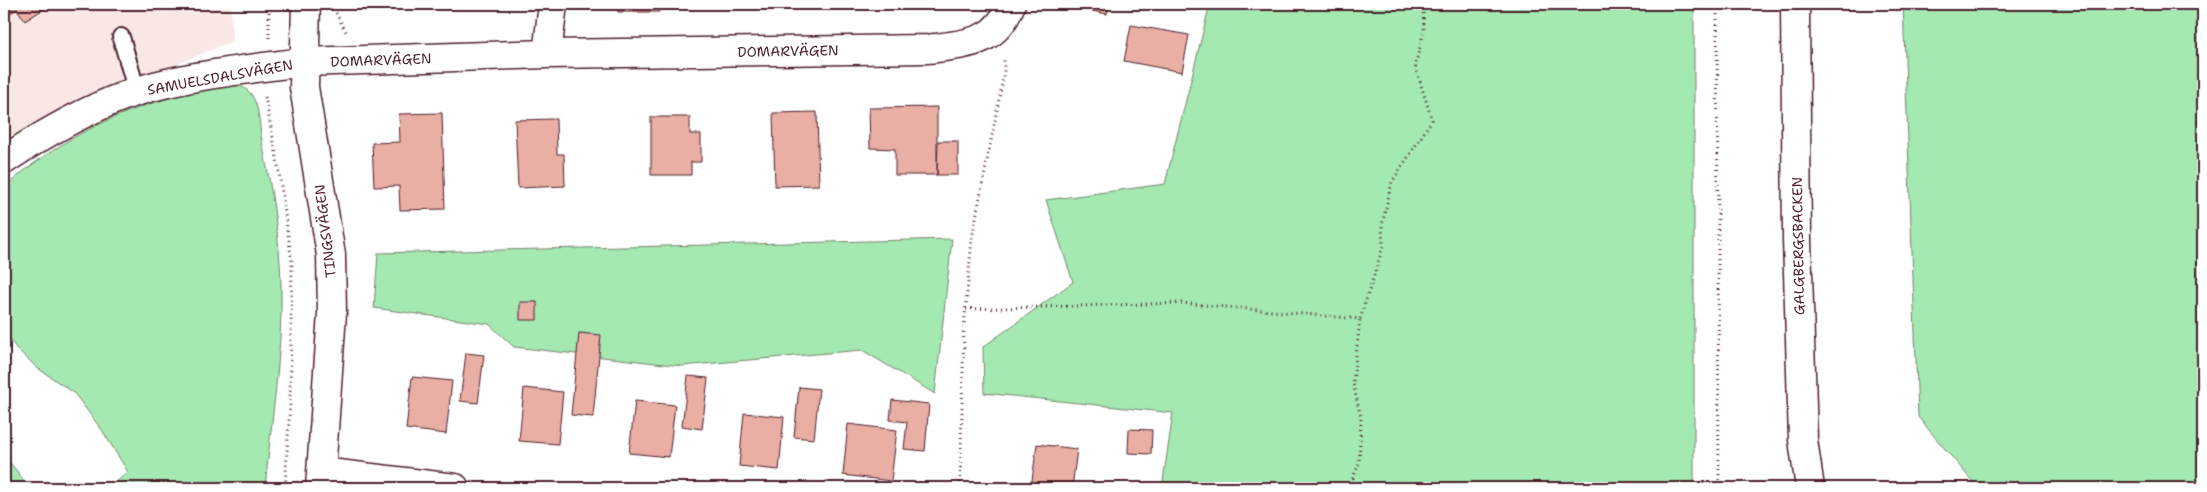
<svg xmlns="http://www.w3.org/2000/svg" width="2207" height="492" viewBox="0 0 2207 492" font-family="'Shantell Sans',sans-serif">
	<rect width="100%" height="100%" fill="#fff"/>
	<filter id="ink" filterUnits="userSpaceOnUse"><feTurbulence type="fractalNoise" baseFrequency=".02" numOctaves="2"/><feDisplacementMap in="SourceGraphic" scale="10" xChannelSelector="R" yChannelSelector="G"/><feConvolveMatrix kernelMatrix="1 2 1 2 8 2 1 2 1" color-interpolation-filters="sRGB"/></filter>
	<g filter="url(#ink)">
		<path fill="#f8e7e4" d="M4 4H231L232 41 4 138Z"/>
		<path fill="#a4e8b2" stroke="#77846e" d="M1210 4H1694V488H1162L1173 413 984 393 983 347 1073 282 1046 200 1165 184Z
			M1903 4H2203V488H1978L1918 417Z
			M236 85C261 90 258 120 262 141 271 188 280 236 281 284 283 352 271 421 265 488H109L128 472 102 430 74 393 36 367 16 348 4 331V188C66 131 152 94 236 85Z
			M952 239 935 394 862 350 682 366 514 347 489 324 374 308 378 253Z
			M4 455 30 488H4Z"/>
		<path fill="#e9afa5" stroke="#4a1f2b" d="M4 4H47L48 6 25 21 17 9 4 17Z
			M617 4H659V12H618Z
			M1073 4H1109L1107 14 1072 7Z
			M1131 25 1189 35 1182 72 1124 61Z
			M937 107V175H895V149L870 148 869 108Z
			M817 112 819 185 775 186 773 113Z
			M442 113 445 209 400 210 399 186 374 187 372 143 400 142 399 114Z
			M651 117H690V134H701V162H691V175H651Z
			M556 119 557 154H564L565 186 518 188 515 120Z
			M938 141H958V175H937Z
			M520 302H537V320H520Z
			M579 333 601 335 593 417 571 415Z
			M466 353 484 355 478 403 460 401Z
			M688 376 708 378 702 429 682 426Z
			M412 377 452 381 446 434 406 429Z
			M799 387 819 389 814 439 794 437Z
			M524 388 563 392 558 444 519 441Z
			M892 400 929 404 925 451 904 449 907 422 890 420Z
			M635 401 675 405 669 457 629 453Z
			M744 413 784 417 779 470 739 466Z
			M848 424 897 430 891 481 843 475Z
			M1129 429 1152 430 1151 454 1128 453Z
			M1037 444 1077 449 1072 488H1031Z"/>
		<g fill="none" stroke-linecap="round" stroke-linejoin="round">
			<g stroke="#4a1f2b" stroke-width="20">
				<path id="lane" d="M121 37 137 92"/>
			</g>
			<g stroke="#4a1f2b" stroke-width="31">
				<path id="street" d="M306 4 304 87 331 255 332 313 320 488
					M547 54 553 4
					M4 160C42 135 81 112 124 96 175 76 250 69 304 62L547 54 928 49C964 44 996 45 1011 4
					M321 472 455 488"/>
			</g>
			<g stroke="#4a1f2b" stroke-width="31">
				<path id="secondary" d="M1795 4 1797 239 1803 440 1810 488"/>
			</g>
			<path stroke="#4a1f2b" stroke-width="3" stroke-dasharray="1 4" stroke-linecap="butt" d="M1717 4 1719 488
				M336 13 346 32
				M269 38V4
				M265 97 277 158 292 262 290 403 285 488
				M966 309 1182 303 1360 319 1383 247 1382 225 1392 182 1432 120 1415 66 1424 31 1423 4
				M960 488 964 327 972 238 1004 74V60
				M1349 488 1359 463 1361 418 1353 383 1360 319"/>
			<use href="#lane" stroke="#fff" stroke-width="16"/>
			<use href="#street" stroke="#fff" stroke-width="28"/>
			<use href="#secondary" stroke="#fff" stroke-width="28"/>
		</g>
	</g>
	<g text-anchor="middle" stroke-width="4" stroke-linejoin="round" paint-order="stroke">
		<g font-size="14" fill="#4a1f2b" stroke="#fff">
			<text transform="translate(788 51) rotate(-1)" y="5">DOMARVÄGEN</text>
			<text transform="translate(381 60) rotate(-2)" y="5">DOMARVÄGEN</text>
			<text transform="translate(220 77) rotate(-10)" y="5">SAMUELSDALSVÄGEN</text>
			<text transform="translate(325 231) rotate(-97)" y="5">TINGSVÄGEN</text>
			<text transform="translate(1798 246) rotate(-91)" y="5">GALGBERGSBACKEN</text>
		</g>
	</g>
	<rect width="2207" height="492" fill="none" stroke="#fff" stroke-width="20"/>
	<rect x="10" y="10" width="2187" height="472" fill="none" stroke="#4a1f2b" stroke-width="2" filter="url(#ink)"/>
</svg>
